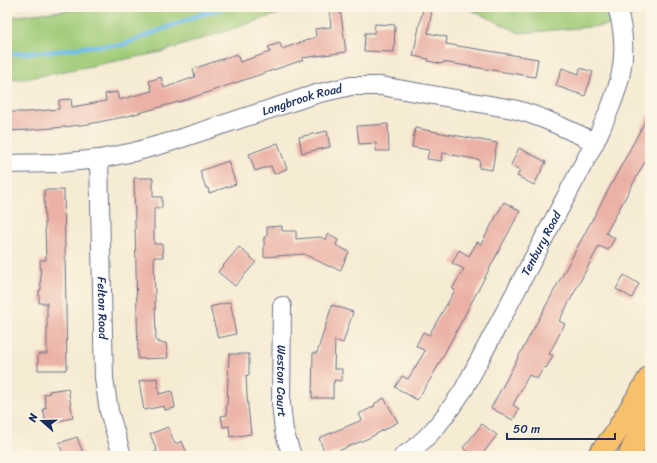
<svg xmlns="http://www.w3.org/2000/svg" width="657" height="463" viewBox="0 0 657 463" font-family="Sriracha,sans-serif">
	<rect width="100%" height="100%" fill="#fcf5e5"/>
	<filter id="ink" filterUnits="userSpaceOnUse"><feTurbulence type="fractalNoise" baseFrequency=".025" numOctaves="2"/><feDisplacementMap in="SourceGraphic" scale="8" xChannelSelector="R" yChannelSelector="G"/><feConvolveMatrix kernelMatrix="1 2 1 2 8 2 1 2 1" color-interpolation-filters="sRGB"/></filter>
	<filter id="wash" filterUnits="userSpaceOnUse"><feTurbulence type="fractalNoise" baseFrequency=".012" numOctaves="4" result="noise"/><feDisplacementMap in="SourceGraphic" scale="16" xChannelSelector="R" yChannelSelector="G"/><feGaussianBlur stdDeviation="0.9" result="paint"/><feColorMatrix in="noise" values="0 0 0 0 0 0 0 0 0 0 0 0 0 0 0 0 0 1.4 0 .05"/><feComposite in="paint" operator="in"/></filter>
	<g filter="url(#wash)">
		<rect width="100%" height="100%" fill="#f6ebd3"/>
		<path fill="#a1cc79" stroke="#5e7e6c" d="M98 7H299L162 52 25 79 7 78V17Z
			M465 7H650V14H638L603 26 520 33Z"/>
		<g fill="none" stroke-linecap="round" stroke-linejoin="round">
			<path stroke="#72beec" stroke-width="4.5" d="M7 54 58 51 90 46 122 45 199 15 225 7"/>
		</g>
		<g id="blocks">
			<path fill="#ebb1a6" d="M329 7H340L346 52 302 58 303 60 182 101 128 116 89 124 64 127 29 130 7 131V112H27L59 109V100L71 99 72 107 106 101 105 94 117 92 119 100 152 91 149 81 161 77 164 88 195 77 193 69 237 54 240 62 270 52 268 47 280 43 282 49 316 37 315 29 331 27Z
				M423 8 432 10 428 33 447 37 446 44 538 59 535 77 443 62 442 64 428 61 429 59 413 56Z
				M375 24 395 25 394 52 364 51 365 33H374Z
				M562 68 579 74 580 68 593 72 585 96 556 86Z
				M650 112V160L647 158 606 233 615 238 608 250 599 246 559 321 565 324 549 354 553 356 546 368 544 367 537 379 529 375 513 405 519 409 513 420 491 408Z
				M388 124 389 151H376V143L359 144 357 126Z
				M415 128 497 143 492 170 479 168 480 160 442 153 441 161 427 159 429 150 412 147Z
				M327 131 330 147 302 153 299 137Z
				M278 143 287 169 274 174 271 166 255 171 249 154Z
				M519 148 546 162 534 185 517 176 520 170 511 165Z
				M228 161 236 184 209 193 208 188H206L200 171Z
				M134 178H153V197H162V208H154V244H162L163 257H154L156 341H159V343H166L168 358 138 359Z
				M44 190H64L67 368 65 369 66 370H38V354H47V303H39V290H41L40 260H46Z
				M504 202 520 211 433 375 417 400 395 387 402 376 408 379 425 351 416 346 423 332 429 335 455 290 452 289 464 269 452 263 459 250 469 256 477 242 481 244Z
				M282 226V231H296V239L321 237 326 240 328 234 338 240 336 245 349 252 340 271 331 266 330 267 304 254 264 257V237H267V227Z
				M239 247 256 262 235 286 218 272Z
				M624 275 639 284 632 298 616 289Z
				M230 302 235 323 234 324 236 334 218 338 210 307Z
				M332 305 353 312 343 343 335 340 334 369H342V381L334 380V383H333V398H312L313 353H317Z
				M229 354H249V376L246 375 247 396 251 434 230 437 229 426 223 427 221 416 227 415 226 405H227Z
				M157 378 159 394 172 391 175 408 165 410 164 406 144 410 139 381Z
				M68 388 73 418 46 423 43 409 46 408 44 394 50 393 49 391Z
				M384 398 398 422 369 438 326 456 319 438 362 420 359 414 375 406 374 404Z
				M482 424 497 435 481 456H474L463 448Z
				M168 427 175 444 182 441 188 456H147L157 451 150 434Z
				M77 437 84 456H64L59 443Z"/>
		</g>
	</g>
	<g filter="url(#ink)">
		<use href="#blocks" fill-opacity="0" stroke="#687187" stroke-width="1"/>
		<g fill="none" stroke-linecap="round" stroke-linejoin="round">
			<g stroke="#687187" stroke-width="20">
				<g id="minor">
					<path id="s1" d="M99 159 104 378 109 411 122 456"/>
					<path id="s2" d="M7 164 58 163 99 159 134 152 170 142 316 94 351 86H381L513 109C542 116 568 130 595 142"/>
					<path id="s3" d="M282 306 281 404 284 431 292 456"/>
					<path id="s4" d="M403 456C429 440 447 414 464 389L595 142C617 94 633 60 617 7"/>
				</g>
			</g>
			<g stroke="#687187" stroke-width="24">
				<path id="highway" d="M598 456 613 437 650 377
					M629 456 650 414"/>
			</g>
			<use href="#minor" stroke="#fff" stroke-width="18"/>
			<use href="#highway" stroke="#f8bf6c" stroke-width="22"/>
		</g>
	</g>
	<g text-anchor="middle" stroke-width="3" stroke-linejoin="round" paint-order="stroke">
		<g font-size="12" fill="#1b2f5e" stroke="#fcf5e5">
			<text dy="4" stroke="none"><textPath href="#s2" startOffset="304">Longbrook Road</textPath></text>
			<text dy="4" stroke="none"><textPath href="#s4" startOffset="256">Tenbury Road</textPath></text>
			<text dy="4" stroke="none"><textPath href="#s1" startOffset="149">Felton Road</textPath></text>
			<text dy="4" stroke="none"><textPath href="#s3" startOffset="75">Weston Court</textPath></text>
		</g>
	</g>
	<rect width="657" height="463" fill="none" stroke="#fcf5e5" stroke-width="24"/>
	<g transform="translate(42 421) rotate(290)" stroke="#fcf5e5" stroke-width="3" paint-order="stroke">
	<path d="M0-3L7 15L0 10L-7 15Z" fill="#1b2f5e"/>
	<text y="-6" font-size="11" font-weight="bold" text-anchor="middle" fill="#1b2f5e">N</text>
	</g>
	<path d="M507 433v6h108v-6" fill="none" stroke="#1b2f5e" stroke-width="2"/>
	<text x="513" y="433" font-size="12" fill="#1b2f5e" stroke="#fcf5e5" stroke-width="3" paint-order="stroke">50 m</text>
</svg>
